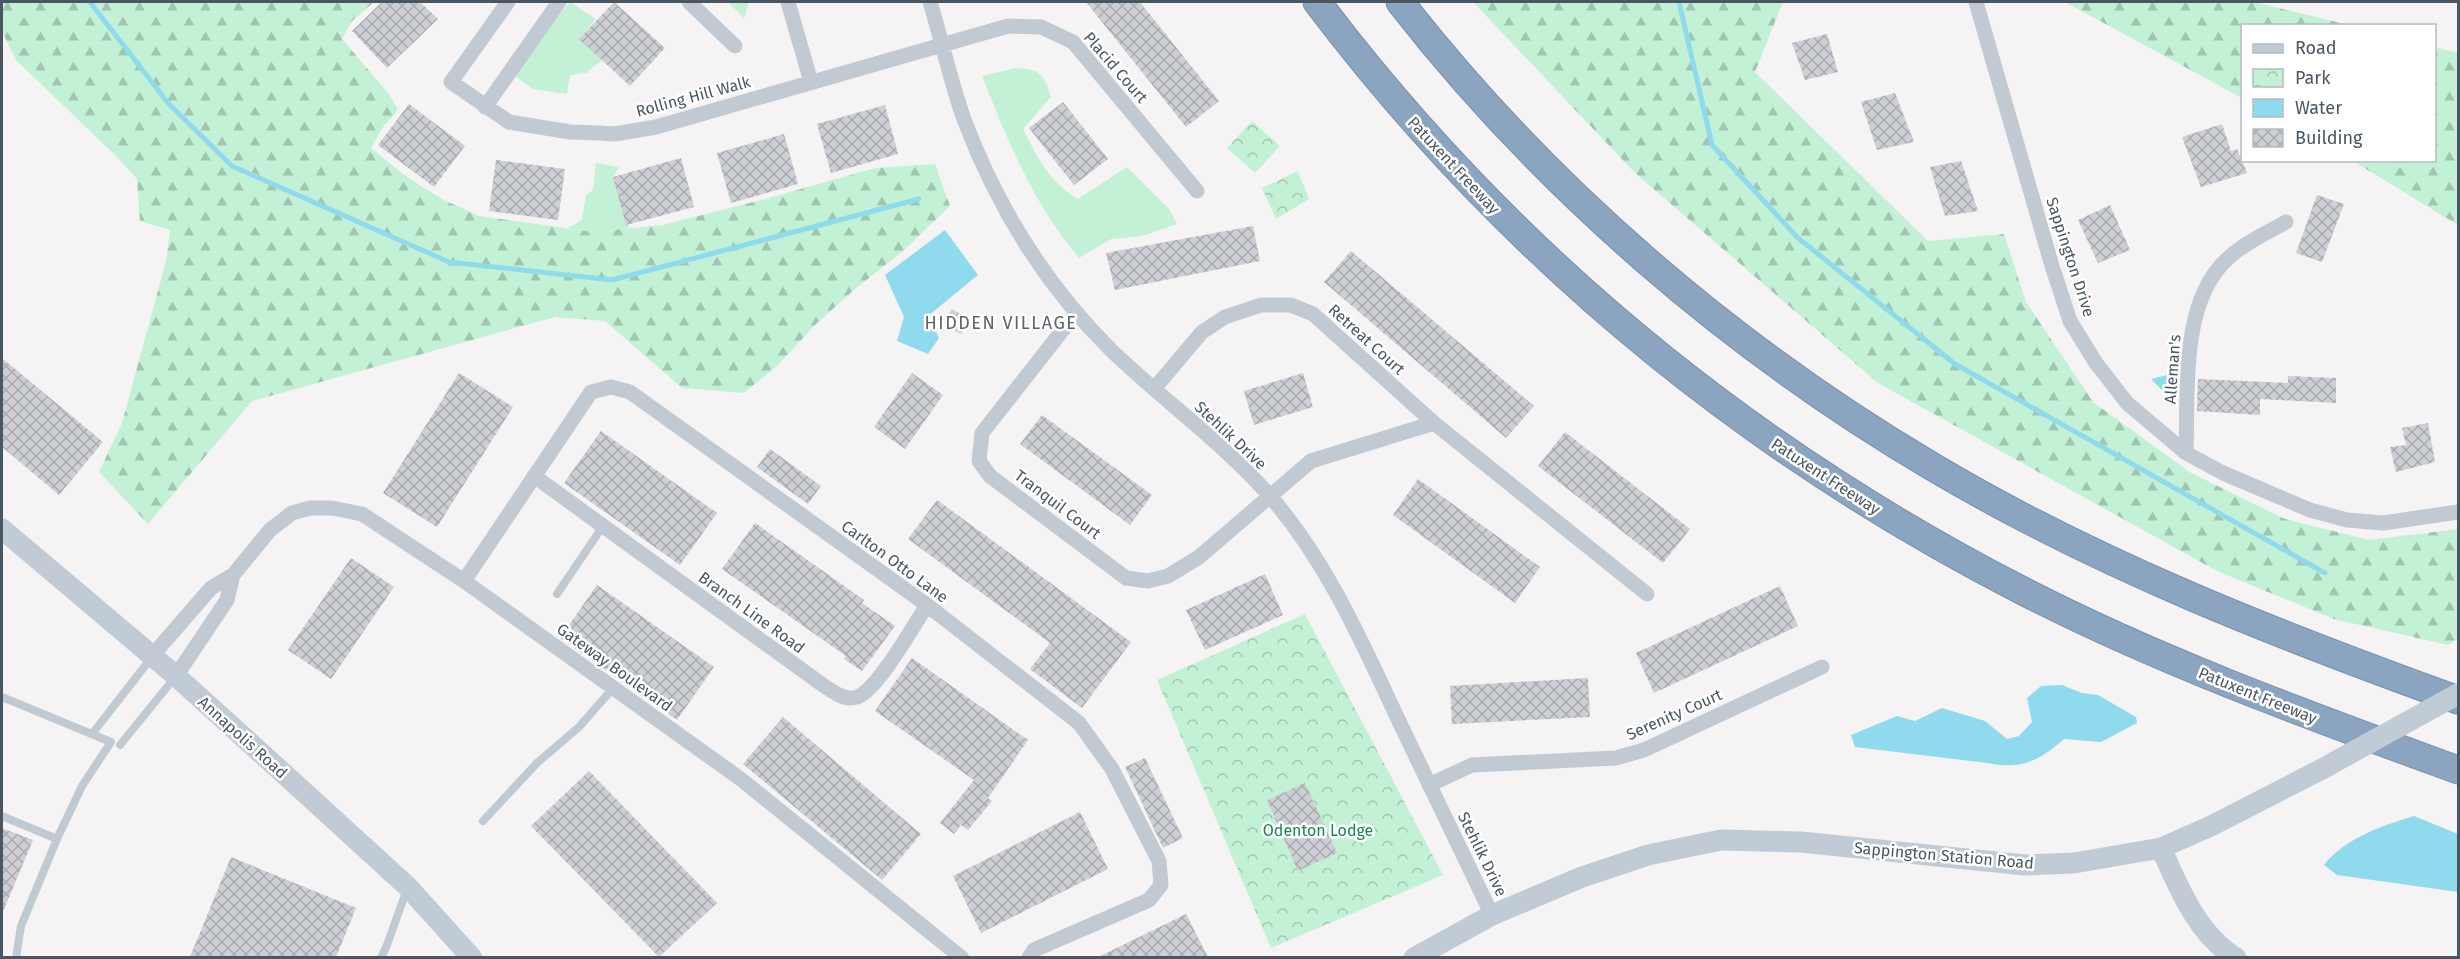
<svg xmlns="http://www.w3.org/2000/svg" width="2460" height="959" viewBox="0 0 2460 959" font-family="'Fira Sans',sans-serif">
	<defs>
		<pattern id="forest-firs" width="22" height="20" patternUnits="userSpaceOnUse" patternTransform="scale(1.5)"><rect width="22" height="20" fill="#c3f1d5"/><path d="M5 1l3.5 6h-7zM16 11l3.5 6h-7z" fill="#a0c6b0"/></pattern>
		<pattern id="park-crowns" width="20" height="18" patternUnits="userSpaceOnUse" patternTransform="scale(1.5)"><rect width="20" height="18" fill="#c3f1d5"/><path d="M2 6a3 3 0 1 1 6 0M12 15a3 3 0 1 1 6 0" fill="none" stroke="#a0c6b0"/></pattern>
		<pattern id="building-cross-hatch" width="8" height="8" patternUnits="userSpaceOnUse" patternTransform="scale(1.5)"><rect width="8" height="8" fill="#cdcfd5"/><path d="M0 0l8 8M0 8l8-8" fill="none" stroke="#a8abb0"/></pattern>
	</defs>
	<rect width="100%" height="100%" fill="#f5f3f3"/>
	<path fill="#c3f1d5" d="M570 2 596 19 579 39 602 60 586 73 570 75 567 94 533 89 515 76 545 32Z
		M1016 68C1039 69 1045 75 1051 97L1023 129C1037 157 1050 183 1078 199L1127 167 1169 209 1177 224 1142 236 1111 239 1079 258C1033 204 1008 141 982 76Z
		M596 163 619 167 613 177 629 228 594 232 568 228 582 220 586 195 593 190Z"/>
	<path fill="url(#forest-firs)" d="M2 2H374L351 22 342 39 389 94 398 110 383 127 371 148 408 178 442 199 479 216 594 232 663 225 769 198 875 168 935 164 950 206 903 251 855 289 817 323 778 365 744 393 682 388 605 321 555 317 252 401 148 524 99 472 122 423 166 261 170 230 140 221 137 179 116 156 17 61 2 32Z
		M1473 2H1783L1755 72 1928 241 2004 234 2026 302 2093 402 2191 473 2285 519 2369 540 2458 529V639L2448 645 2334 619 2217 571 1878 383 1635 173Z
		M2065 2H2254L2349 25 2242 26V98Z
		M2435 47 2458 53V225L2353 161 2434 160Z"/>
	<path fill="url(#park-crowns)" d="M728 2H749L744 18Z
		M1252 121 1280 146 1255 173 1227 148Z
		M1298 171 1309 199 1276 219 1262 188Z
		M1305 614 1443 875 1271 948 1157 680Z"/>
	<path fill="#90daee" d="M945 230 978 275 928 316 939 338 928 354 897 341 904 317 885 275Z
		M2175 373V403L2151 379Z
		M2062 685 2082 693 2098 695 2136 717 2137 723 2101 742 2064 739C2039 761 2021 770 1987 763L1855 747 1851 735 1897 716 1915 721 1942 708 1985 721 2007 739 2019 736 2032 722 2027 698 2041 686Z
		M2414 816 2458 834V892L2337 875 2324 865C2345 838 2382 826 2414 816Z"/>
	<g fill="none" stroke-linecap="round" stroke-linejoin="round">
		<path stroke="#90daee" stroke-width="5" d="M90 2 168 103 232 166 449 262 612 280 919 199
			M1679 2 1712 145 1798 238 1955 364 2325 573"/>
	</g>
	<path fill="url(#building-cross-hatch)" d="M382 2H420L438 19 387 68 352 31Z
		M614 2 665 48 630 86 579 39Z
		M1086 2H1140L1219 101 1186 127Z
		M1827 34 1838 72 1805 80 1792 43Z
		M1895 93 1914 142 1877 150 1861 102Z
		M1063 102 1108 159 1074 185 1029 128Z
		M409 104 465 146 434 187 378 145Z
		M885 105 898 154 831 173 817 124Z
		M2222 124 2231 151 2237 149 2247 173 2201 187 2182 137Z
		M784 134 798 184 731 203 717 153Z
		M681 158 694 207 626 225 613 177Z
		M496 160 565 169 558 220 489 211Z
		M1961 161 1978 211 1945 216 1930 167Z
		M2317 195 2344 204 2322 262 2296 253Z
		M2110 205 2130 250 2098 263 2078 220Z
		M1253 226 1260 261 1115 290 1106 253Z
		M1351 251 1534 406 1506 438 1324 282Z
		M952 309 969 319 961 334 943 324Z
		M2 358 103 442 59 495 2 447Z
		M459 373 513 407 437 527 383 493Z
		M912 373 943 395 905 449 874 427Z
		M1303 373 1313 407 1254 425 1244 391Z
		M2288 376 2336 378V403L2260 399V415L2197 411 2198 379 2288 383Z
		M1042 415 1152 495 1130 525 1020 444Z
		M2428 423 2435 462 2396 472 2390 447 2406 445 2402 428Z
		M601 431 717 513 680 565 564 483Z
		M1565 432 1690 529 1663 563 1538 466Z
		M770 449 821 486 808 504 757 467Z
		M1418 479 1540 567 1515 603 1393 515Z
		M937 500 1131 642 1082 708 1030 669 1050 643 908 539Z
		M755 523 864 600 862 603 895 626 862 671 844 659 846 656 722 569Z
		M351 558 394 587 331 679 288 650Z
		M1265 574 1283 615 1205 650 1186 610Z
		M597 585 714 667 677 720 560 638Z
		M1780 586 1798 626 1654 693 1636 653Z
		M912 658 1028 740 988 798 992 801 968 830 961 825 954 834 940 823 974 780 875 711Z
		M1588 678 1590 717 1452 724 1450 686Z
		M783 717 921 834 882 880 743 764Z
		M1145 758 1183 838 1163 848 1125 767Z
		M589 771 717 903 659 957 531 826Z
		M1305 783 1337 853 1298 871 1267 800Z
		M1080 812 1108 869 981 933 953 876Z
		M2 828 33 840 2 914Z
		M231 857 356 908 336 957H190Z
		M1186 914 1208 957H1098L1135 939Z"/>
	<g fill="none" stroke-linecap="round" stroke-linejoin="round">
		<g stroke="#7690ad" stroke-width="29">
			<path id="highway" d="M1317 2C1507 253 1742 447 2023 591 2163 663 2311 716 2458 770
				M1400 2C1545 188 1730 347 1933 467 2098 565 2278 635 2458 700"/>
		</g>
		<path stroke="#c1cad2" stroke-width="8" d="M557 594 603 526
			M2 697 111 742 82 786 57 839 2 816
			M92 734 152 657
			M120 745 176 676
			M483 821 537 763 579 727 614 687
			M16 958 21 926 57 839
			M381 958 387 945 407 889"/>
		<path stroke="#c1cad2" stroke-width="15" d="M508 2 451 82 509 122 570 132 599 133 614 134 656 127 1008 26 1041 27 1073 42 1197 191
			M689 2 735 46
			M788 2 811 82
			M930 2C942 41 951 84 965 122 998 208 1046 286 1112 351 1163 400 1222 442 1269 495 1326 560 1361 640 1397 717 1428 783 1460 849 1492 915
			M1976 2 2052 266 2070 321 2096 363 2127 403 2186 453 2223 473 2310 510 2347 520 2383 523 2458 512
			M485 107 559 2
			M1076 313 982 433 979 461 990 476 1126 578 1148 581 1168 576 1199 557 1311 461 1434 423
			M1154 389 1202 332 1225 317 1261 305H1291L1313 314 1434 423 1647 594
			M2186 453C2188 398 2181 314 2218 269 2235 247 2263 235 2286 222
			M534 476 827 688C836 693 845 701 857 697 877 691 914 625 927 605
			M464 581 591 392 611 387 630 392 927 605 1079 723 1112 769 1159 861 1161 885 1149 900 1034 950 1029 958
			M152 656 211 588 233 575 270 530 292 513 310 508H332L362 514 464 581 742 780 962 958
			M176 676 227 600 233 575
			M1429 785 1472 765 1616 758 1644 750 1822 667"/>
		<path stroke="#c1cbd6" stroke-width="21" d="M2 529 176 676 293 782 408 887 472 958
			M2161 848C2179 888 2197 934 2236 958
			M1414 958 1492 915 1582 877 1648 855 1721 840 1801 842 2025 865 2074 863 2161 848 2211 826 2322 769"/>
		<use href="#highway" stroke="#8ba5c1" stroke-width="27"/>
		<path stroke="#c1cbd6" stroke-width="21" d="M2322 769 2458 694"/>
	</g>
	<g text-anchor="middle" stroke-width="5" stroke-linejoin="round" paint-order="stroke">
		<g font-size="16" fill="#4a5661" stroke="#fff">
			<text transform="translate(1116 67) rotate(49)" y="6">Placid Court</text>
			<text transform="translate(693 96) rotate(-15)" y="6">Rolling Hill Walk</text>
			<text transform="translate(1454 165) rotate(47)" y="6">Patuxent Freeway</text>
			<text transform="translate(2071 257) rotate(72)" y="6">Sappington Drive</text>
			<text transform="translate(1367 339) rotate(42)" y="6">Retreat Court</text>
			<text transform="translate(2172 369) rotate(-86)" y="6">Alleman's</text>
			<text transform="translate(1231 435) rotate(43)" y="6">Stehlik Drive</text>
			<text transform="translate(1826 476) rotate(33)" y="6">Patuxent Freeway</text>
			<text transform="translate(1058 504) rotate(37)" y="6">Tranquil Court</text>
			<text transform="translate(895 561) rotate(36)" y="6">Carlton Otto Lane</text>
			<text transform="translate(752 612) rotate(36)" y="6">Branch Line Road</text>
			<text transform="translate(615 667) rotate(36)" y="6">Gateway Boulevard</text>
			<text transform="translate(2258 695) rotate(22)" y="6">Patuxent Freeway</text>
			<text transform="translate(1674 714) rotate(-24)" y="6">Serenity Court</text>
			<text transform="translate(243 737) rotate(42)" y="6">Annapolis Road</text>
			<text transform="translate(1483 854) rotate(64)" y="6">Stehlik Drive</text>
			<text transform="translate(1944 855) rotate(5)" y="6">Sappington Station Road</text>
		</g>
		<g font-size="16" fill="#17864f" stroke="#fff">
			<text x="1318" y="836">Odenton Lodge</text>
		</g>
		<g font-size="18" letter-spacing="1.5" fill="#5f6368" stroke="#fff">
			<text x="1001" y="329">HIDDEN VILLAGE</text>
		</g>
	</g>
	<rect width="2460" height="959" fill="none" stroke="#4a5661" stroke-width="6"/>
	<rect x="2241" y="24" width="195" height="138" fill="#ffffff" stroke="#b7bbc0" stroke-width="1.5"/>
	<rect x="2253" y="44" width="30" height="9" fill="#c1cbd6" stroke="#b7bbc0" stroke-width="1.5"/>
	<text x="2295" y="54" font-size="18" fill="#4a5661">Road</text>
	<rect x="2253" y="69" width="30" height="18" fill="url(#park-crowns)" stroke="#b7bbc0" stroke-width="1.5"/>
	<text x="2295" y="84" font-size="18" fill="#4a5661">Park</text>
	<rect x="2253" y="99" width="30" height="18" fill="#90daee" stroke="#b7bbc0" stroke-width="1.5"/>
	<text x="2295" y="114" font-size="18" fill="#4a5661">Water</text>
	<rect x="2253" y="129" width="30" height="18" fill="url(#building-cross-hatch)" stroke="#b7bbc0" stroke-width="1.5"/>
	<text x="2295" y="144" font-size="18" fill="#4a5661">Building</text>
</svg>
